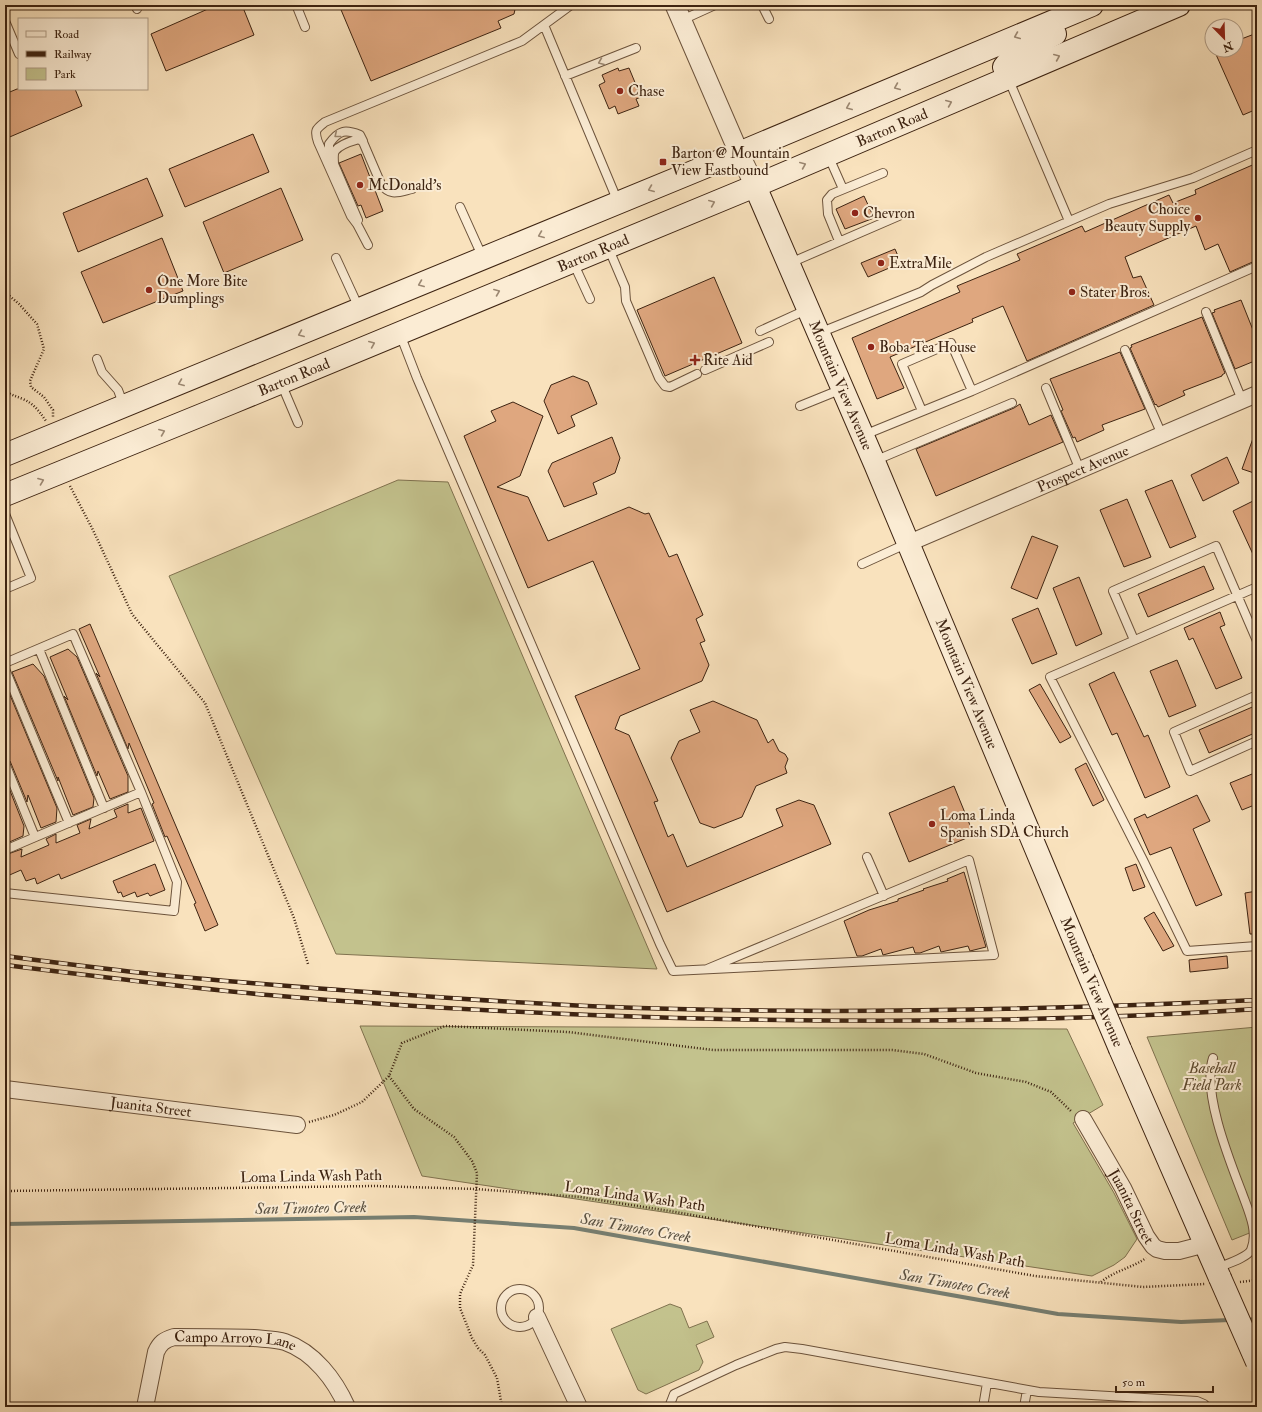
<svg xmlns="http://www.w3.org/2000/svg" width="1262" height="1412" viewBox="0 0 1262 1412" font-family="'IM FELL Double Pica',serif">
	<rect width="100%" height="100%" fill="#f9e2bd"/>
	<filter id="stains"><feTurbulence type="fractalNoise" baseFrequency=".005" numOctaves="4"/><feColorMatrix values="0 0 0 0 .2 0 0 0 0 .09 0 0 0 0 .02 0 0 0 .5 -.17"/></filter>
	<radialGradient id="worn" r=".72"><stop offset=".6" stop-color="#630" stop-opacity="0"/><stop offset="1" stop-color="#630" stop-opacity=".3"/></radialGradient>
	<path fill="#c3c28d" stroke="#80724f" d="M398 480 448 482 657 969 336 954 169 576Z
		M360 1026 1067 1029 1103 1105 1073 1123 1114 1193 1137 1239 1125 1257 1114 1265 1092 1276 422 1176Z
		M1257 1027V1230L1232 1240 1147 1037Z
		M670 1304 681 1308 689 1328 707 1321 714 1337 696 1345 703 1362 699 1370 646 1394 638 1390 611 1329Z"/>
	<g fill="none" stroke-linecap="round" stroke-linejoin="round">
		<path stroke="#777f72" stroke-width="4" d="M5 1224 414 1217 574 1228 1058 1314 1181 1322 1230 1320
			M1245 1320 1257 1319"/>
	</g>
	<path fill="#dfa77f" stroke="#3d2311" d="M217 5H242L254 35 166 71 151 34Z
		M339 5H516L514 14 498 21 501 28 371 81Z
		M1257 33V109L1243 115 1214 50H1236V41Z
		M618 68 619 71 629 68 641 97 636 99 639 106 618 114 615 106 609 109 599 85 605 82 602 75Z
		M17 89H75L82 106 5 139V94Z
		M253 134 269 172 185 207 169 169Z
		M361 154 383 211 366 218 361 205 358 206 339 163Z
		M1257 163V260L1230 272 1218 244 1205 250 1196 226 1125 257 1133 278 1141 276 1154 305 1027 361 1003 306 972 319 973 322 890 357 904 388 877 399 852 338 960 292 957 286 1020 260 1017 254 1082 226 1085 232 1169 195 1173 203 1196 194 1195 190Z
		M147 178 163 216 78 252 63 213Z
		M281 188 303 240 224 273 203 222Z
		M864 196 874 218 845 229 836 209Z
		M162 238 183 291 103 323 81 272Z
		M895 249 901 263 868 277 861 263Z
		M714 277 742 343 665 376 637 310Z
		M1241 300 1257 340V360L1235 369 1212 313 1215 312 1214 310Z
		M1202 317 1225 373 1222 375V376L1183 391 1185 395 1158 407 1156 404 1155 405 1130 348 1132 347 1131 345Z
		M1120 352 1145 409 1102 425 1104 430 1077 442 1075 437 1073 438 1061 411 1063 410 1050 379Z
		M573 376 588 382 597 404 571 416 575 426 558 434 544 401 551 385Z
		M513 402 543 416 520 476 497 487 528 497 548 541 629 507 645 514 649 513 669 557 677 554 703 615 696 619 705 641 700 643 709 665 702 681 620 716 615 729 629 735 658 801 654 802 668 837 673 834 687 867 783 826 776 809 799 800 814 805 831 844 667 912 575 696 640 669 593 561 528 588 464 436 496 421 491 411Z
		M1020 404 1029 425 1051 415 1063 442 936 496 916 449 1014 408Z
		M1256 430 1257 431V474L1242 469Z
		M612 437 620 458 615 473 593 483 597 494 564 507 548 471 552 463Z
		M1227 457 1239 483 1203 501 1191 475Z
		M1172 480 1196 537 1170 548 1145 491Z
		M1127 499 1151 557 1124 567 1100 510Z
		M1257 499V563L1233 511Z
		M1032 536 1058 546 1037 599 1011 588Z
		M1204 566 1214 589 1148 617 1138 594Z
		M1079 577 1102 634 1076 646 1053 588Z
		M1038 608 1057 654 1032 664 1012 619Z
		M1220 612 1225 625 1220 627 1242 678 1216 689 1193 638 1189 640 1184 628Z
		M90 624 218 925 205 931 194 904 196 903 167 836 165 837 152 804 154 803 129 743 128 749 96 673 100 677 79 629Z
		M68 649 77 657 128 776V792L110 799 98 771 97 776 64 696 68 700 50 657Z
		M1177 660 1196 706 1169 717 1150 671Z
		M33 664 44 676 94 798 93 807 73 815 58 777V781L12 672Z
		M1114 672 1144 737 1148 735 1170 787 1145 798 1117 733 1112 735 1089 684Z
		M5 683 57 808 56 822 41 828 28 795 27 802 10 761 5 758Z
		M1040 684 1071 737 1060 743 1029 690Z
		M713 701 757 720 768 743 773 739 779 751 785 754 788 759 785 767 787 773 756 786 742 817 714 828 700 823 671 758 679 741 700 732 690 710Z
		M1257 705V732L1209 753 1199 730Z
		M1086 763 1104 800 1093 806 1075 769Z
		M1257 772V804L1242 810 1230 783Z
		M5 778 24 826 23 836 5 844Z
		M954 786 974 835 909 862 889 813Z
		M1197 795 1210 821 1193 829 1222 895 1196 906 1171 847 1150 855 1134 819 1145 814 1147 818Z
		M128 804V813L141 808 154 841 61 879 59 874 37 884 35 878 26 881 21 870 5 877V855L22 849 21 857 49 845 46 839 56 834V843L80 833 77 825 91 819 89 829 117 817 114 810Z
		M155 864 165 890 150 896 148 893 137 897 135 892 123 897 121 892 118 893 113 881Z
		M1136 864 1145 887 1133 891 1125 868Z
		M964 872 986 947 970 951 968 946 941 952 939 946 920 953H915L913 947 883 955 881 949 862 956H857L844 921 869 910 898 901V899L924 890 923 889 948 881 947 879Z
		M1257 891V934H1250L1245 893Z
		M1154 912 1174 946 1163 951 1144 918Z
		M1227 956 1228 968 1190 972 1189 960Z"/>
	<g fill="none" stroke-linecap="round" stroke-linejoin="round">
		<g stroke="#6c533c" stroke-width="10">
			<path id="service" d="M135 5 137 9
				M298 5 297 7 305 27
				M762 5 769 19
				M682 20 715 5
				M5 21 19 54
				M544 25 618 202
				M565 76 636 48
				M1008 78 1069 221
				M828 155 843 189
				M333 160 329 152V144C339 130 345 129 360 135L363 141
				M460 207 483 258
				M358 220 334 164C334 160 333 154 335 151 340 144 352 141 359 139L363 142 381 184C390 197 399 192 412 189
				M839 241 828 214 827 200 832 194 883 173
				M368 245 357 224 351 216 318 142C314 130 316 129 325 122L522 41 571 5
				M608 247 625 287 626 301 659 378 665 386 670 387 697 374
				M336 258 359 308
				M573 262 590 299
				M790 263 901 215
				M1206 312 1242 400
				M760 331 806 310
				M819 333 921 292 932 285 986 257 1109 204 1193 178 1257 150
				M400 334 417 378 660 944 673 971 994 955 969 860 707 969
				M1125 350 1162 435
				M97 359 102 372 118 390 124 406
				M705 370 769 342
				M281 383 298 423
				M1046 388 1080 470
				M972 391 1257 266
				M800 406 842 389
				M864 435 972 391 951 343 902 364 922 411
				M874 461 1012 403
				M5 514 31 578 5 589
				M862 564 908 543
				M1257 587 1050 677 1143 860 1187 951 1257 946
				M1134 640 1113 591 1216 546 1257 641
				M39 649 104 808
				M5 663 73 634 141 792 177 882 174 911 5 893
				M5 669 69 823
				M1257 695 1174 732 1190 771 1257 741
				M5 763 35 837
				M5 850 141 792
				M867 857 884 896
				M1213 1058C1202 1092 1229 1159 1242 1193 1248 1210 1259 1232 1251 1250 1247 1258 1226 1264 1217 1268
				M501 1308a19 19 0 1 1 38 0a19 19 0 1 1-38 0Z
				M669 1407 674 1394 736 1365 776 1349 785 1347 802 1349 1039 1392 1197 1401 1204 1404 1207 1407
				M983 1407 987 1383
				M1024 1407 1027 1390"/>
		</g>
		<g stroke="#6c533c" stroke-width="18">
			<g id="minor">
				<path id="s1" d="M909 543 1257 394"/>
				<path id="s2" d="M5 1089 297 1125"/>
				<path id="s3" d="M1083 1119 1123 1188 1146 1236 1153 1246 1157 1249 1165 1251H1179L1206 1244"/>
				<path d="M537 1317 579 1407"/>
				<path id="s4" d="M145 1407 156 1352C160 1343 164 1340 174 1337 201 1337 227 1337 254 1338 264 1339 276 1339 285 1342 314 1352 335 1380 347 1407"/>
			</g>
		</g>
		<g stroke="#6c533c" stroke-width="21">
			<path id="tertiary" d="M675 5 739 153 755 186"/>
		</g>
		<g stroke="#3d2311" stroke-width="24">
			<g id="secondary">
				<path d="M1008 78 1004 67 1012 57 1055 34"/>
				<path id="s5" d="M755 186 875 464 1082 959"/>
				<path d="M5 455 739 153 1092 5"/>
				<path id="s6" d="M5 495 231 403 755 186 1179 5"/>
				<path d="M1120 1049 1220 1278"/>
			</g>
		</g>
		<path stroke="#3d2311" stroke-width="2.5" stroke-dasharray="1 2" stroke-linecap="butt" d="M5 292 19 304 37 324 44 349 30 381 31 387 44 397 53 410V418
			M5 390C10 395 16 396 23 399 34 404 39 411 46 421
			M70 486 93 530 132 614 205 703 294 918 308 964
			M389 1076 414 1109 454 1137 472 1161 477 1173 473 1265 460 1294V1308L472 1338 478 1348 485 1355 497 1378 502 1407
			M309 1122 334 1115 362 1102 389 1076 402 1043 445 1026 568 1032 713 1050H892L924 1054 976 1073 1026 1082 1051 1092 1072 1112
			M5 1191 375 1186 476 1189 580 1197 670 1211 1035 1276 1143 1287 1205 1284
			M1101 1282C1114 1271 1132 1268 1146 1258
			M1240 1282 1257 1280"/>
		<use href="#service" stroke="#fbecd4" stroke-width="8"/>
		<use href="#minor" stroke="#fbecd4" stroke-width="16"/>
		<use href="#tertiary" stroke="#fbecd4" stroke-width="19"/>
		<use href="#secondary" stroke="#fbecd4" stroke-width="22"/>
		<g stroke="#3d2311" stroke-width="4.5">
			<path id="rail" d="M5 956C51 962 97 968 143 973 226 982 310 988 394 994 488 1001 583 1007 677 1009 871 1014 1064 1009 1257 1000
				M5 965C93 976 180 987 268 995 404 1007 541 1014 677 1018 870 1023 1064 1022 1257 1009"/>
		</g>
		<use href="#rail" stroke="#fbecd4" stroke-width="3" stroke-dasharray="9" stroke-linecap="butt"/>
		<g stroke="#3d2311" stroke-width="24" stroke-linecap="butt">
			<path id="secondary-bridge" d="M1082 959 1120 1049
				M1220 1278 1257 1362"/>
		</g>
		<use href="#secondary-bridge" stroke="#fbecd4" stroke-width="22"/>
	</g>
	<defs><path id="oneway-chevron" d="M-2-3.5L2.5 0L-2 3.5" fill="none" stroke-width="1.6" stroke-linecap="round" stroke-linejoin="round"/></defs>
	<g stroke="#9c8872">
		<use href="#oneway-chevron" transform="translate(1017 36) rotate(157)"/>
		<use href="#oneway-chevron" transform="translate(1057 57) rotate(-23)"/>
		<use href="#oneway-chevron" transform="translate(601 62) rotate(158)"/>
		<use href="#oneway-chevron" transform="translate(897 87) rotate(157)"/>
		<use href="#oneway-chevron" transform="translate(949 103) rotate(-23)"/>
		<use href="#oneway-chevron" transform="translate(849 107) rotate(157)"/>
		<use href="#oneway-chevron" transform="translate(337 135) rotate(141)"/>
		<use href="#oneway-chevron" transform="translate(803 165) rotate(-23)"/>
		<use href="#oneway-chevron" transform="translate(651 189) rotate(158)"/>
		<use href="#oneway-chevron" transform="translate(712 203) rotate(-23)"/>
		<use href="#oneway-chevron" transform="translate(541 235) rotate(158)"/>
		<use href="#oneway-chevron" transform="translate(421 284) rotate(158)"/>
		<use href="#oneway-chevron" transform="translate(497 292) rotate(-22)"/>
		<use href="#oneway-chevron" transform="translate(301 334) rotate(158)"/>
		<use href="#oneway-chevron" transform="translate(372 344) rotate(-23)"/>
		<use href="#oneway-chevron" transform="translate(181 383) rotate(158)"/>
		<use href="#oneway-chevron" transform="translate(162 432) rotate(-22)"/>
		<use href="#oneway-chevron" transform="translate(41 481) rotate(-21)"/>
	</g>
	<g fill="#8f2418" stroke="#fbecd4" stroke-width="1.5">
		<circle cx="620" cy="91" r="4"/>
		<rect x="659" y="158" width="8" height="8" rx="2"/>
		<circle cx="360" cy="185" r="4"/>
		<circle cx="855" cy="213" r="4"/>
		<circle cx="1198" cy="218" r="4"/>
		<circle cx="881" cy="263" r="4"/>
		<circle cx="149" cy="290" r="4"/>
		<circle cx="1072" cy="292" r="4"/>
		<circle cx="871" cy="347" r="4"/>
		<path d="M693 354h4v4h4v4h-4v4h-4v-4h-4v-4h4z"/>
		<circle cx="932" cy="824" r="4"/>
	</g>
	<g text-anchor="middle" stroke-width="4" stroke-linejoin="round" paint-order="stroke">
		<g font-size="15" fill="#3d2311" stroke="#fbecd4" text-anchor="start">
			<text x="628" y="96">Chase</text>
			<text x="671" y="158">Barton @ Mountain<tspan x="671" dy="17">View Eastbound</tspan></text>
			<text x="368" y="190">McDonald's</text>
			<text x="1190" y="214" text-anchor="end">Choice<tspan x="1190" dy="17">Beauty Supply</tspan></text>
			<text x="863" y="218">Chevron</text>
			<text x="889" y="268">ExtraMile</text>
			<text x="157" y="286">One More Bite<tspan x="157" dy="17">Dumplings</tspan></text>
			<text x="1080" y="297">Stater Bros.</text>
			<text x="879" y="352">Boba Tea House</text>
			<text x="703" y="365">Rite Aid</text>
			<text x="940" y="820">Loma Linda<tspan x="940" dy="17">Spanish SDA Church</tspan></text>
		</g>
		<g font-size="15" fill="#3d2311" stroke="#fbecd4">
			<text dy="5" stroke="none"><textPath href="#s6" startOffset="960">Barton Road</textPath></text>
			<text dy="5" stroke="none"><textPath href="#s6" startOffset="636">Barton Road</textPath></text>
			<text dy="5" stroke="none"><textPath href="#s6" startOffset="312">Barton Road</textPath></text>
			<text dy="5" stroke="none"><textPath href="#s5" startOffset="217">Mountain View Avenue</textPath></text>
			<text dy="5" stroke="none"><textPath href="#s1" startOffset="189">Prospect Avenue</textPath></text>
			<text dy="5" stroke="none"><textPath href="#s5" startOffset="541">Mountain View Avenue</textPath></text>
			<text transform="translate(1092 982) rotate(67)" y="5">Mountain View Avenue</text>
			<text dy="5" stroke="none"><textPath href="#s2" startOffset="147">Juanita Street</textPath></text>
			<text transform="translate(311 1176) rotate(-1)" y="5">Loma Linda Wash Path</text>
			<text transform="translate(635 1196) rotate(8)" y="5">Loma Linda Wash Path</text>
			<text dy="5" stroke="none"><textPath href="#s3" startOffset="100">Juanita Street</textPath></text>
			<text transform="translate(955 1250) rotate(10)" y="5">Loma Linda Wash Path</text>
			<text dy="5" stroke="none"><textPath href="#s4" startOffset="142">Campo Arroyo Lane</textPath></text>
		</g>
		<g font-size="15" font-style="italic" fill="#5e4b30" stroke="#fbecd4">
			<text x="1212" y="1073">Baseball<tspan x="1212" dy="17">Field Park</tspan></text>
		</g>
		<g font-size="16" font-style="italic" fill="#5a5142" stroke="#fbecd4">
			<text transform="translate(311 1207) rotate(-1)" y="6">San Timoteo Creek</text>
			<text transform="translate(636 1227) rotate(10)" y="6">San Timoteo Creek</text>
			<text transform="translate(955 1283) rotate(10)" y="6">San Timoteo Creek</text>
		</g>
	</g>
	<rect width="1262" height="1412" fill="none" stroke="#f9e2bd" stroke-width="20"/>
	<rect x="6" y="6" width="1250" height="1400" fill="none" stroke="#3d2311" stroke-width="2"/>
	<rect x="10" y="10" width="1242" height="1392" fill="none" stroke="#3d2311"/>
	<rect x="18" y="18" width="130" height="72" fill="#fbecd4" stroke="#af9c86"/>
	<rect x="26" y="31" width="20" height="6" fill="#fbecd4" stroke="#af9c86"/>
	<text x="54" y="38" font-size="12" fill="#3d2311">Road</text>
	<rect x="26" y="51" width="20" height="6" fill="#3d2311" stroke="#af9c86"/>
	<text x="54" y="58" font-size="12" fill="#3d2311">Railway</text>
	<rect x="26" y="68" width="20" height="12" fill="#c3c28d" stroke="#af9c86"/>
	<text x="54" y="78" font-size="12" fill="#3d2311">Park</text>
	<g transform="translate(1224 38) rotate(157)"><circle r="19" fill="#fbecd4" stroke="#af9c86"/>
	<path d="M0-3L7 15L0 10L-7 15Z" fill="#8f2418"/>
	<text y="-6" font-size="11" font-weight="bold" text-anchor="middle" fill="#3d2311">N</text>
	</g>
	<path d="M1116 1386v6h97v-6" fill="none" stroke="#3d2311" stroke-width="2"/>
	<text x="1122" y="1386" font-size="12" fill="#3d2311" stroke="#fbecd4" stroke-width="3" paint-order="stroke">50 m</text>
	<rect width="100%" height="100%" filter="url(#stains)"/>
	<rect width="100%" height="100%" fill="url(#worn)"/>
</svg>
